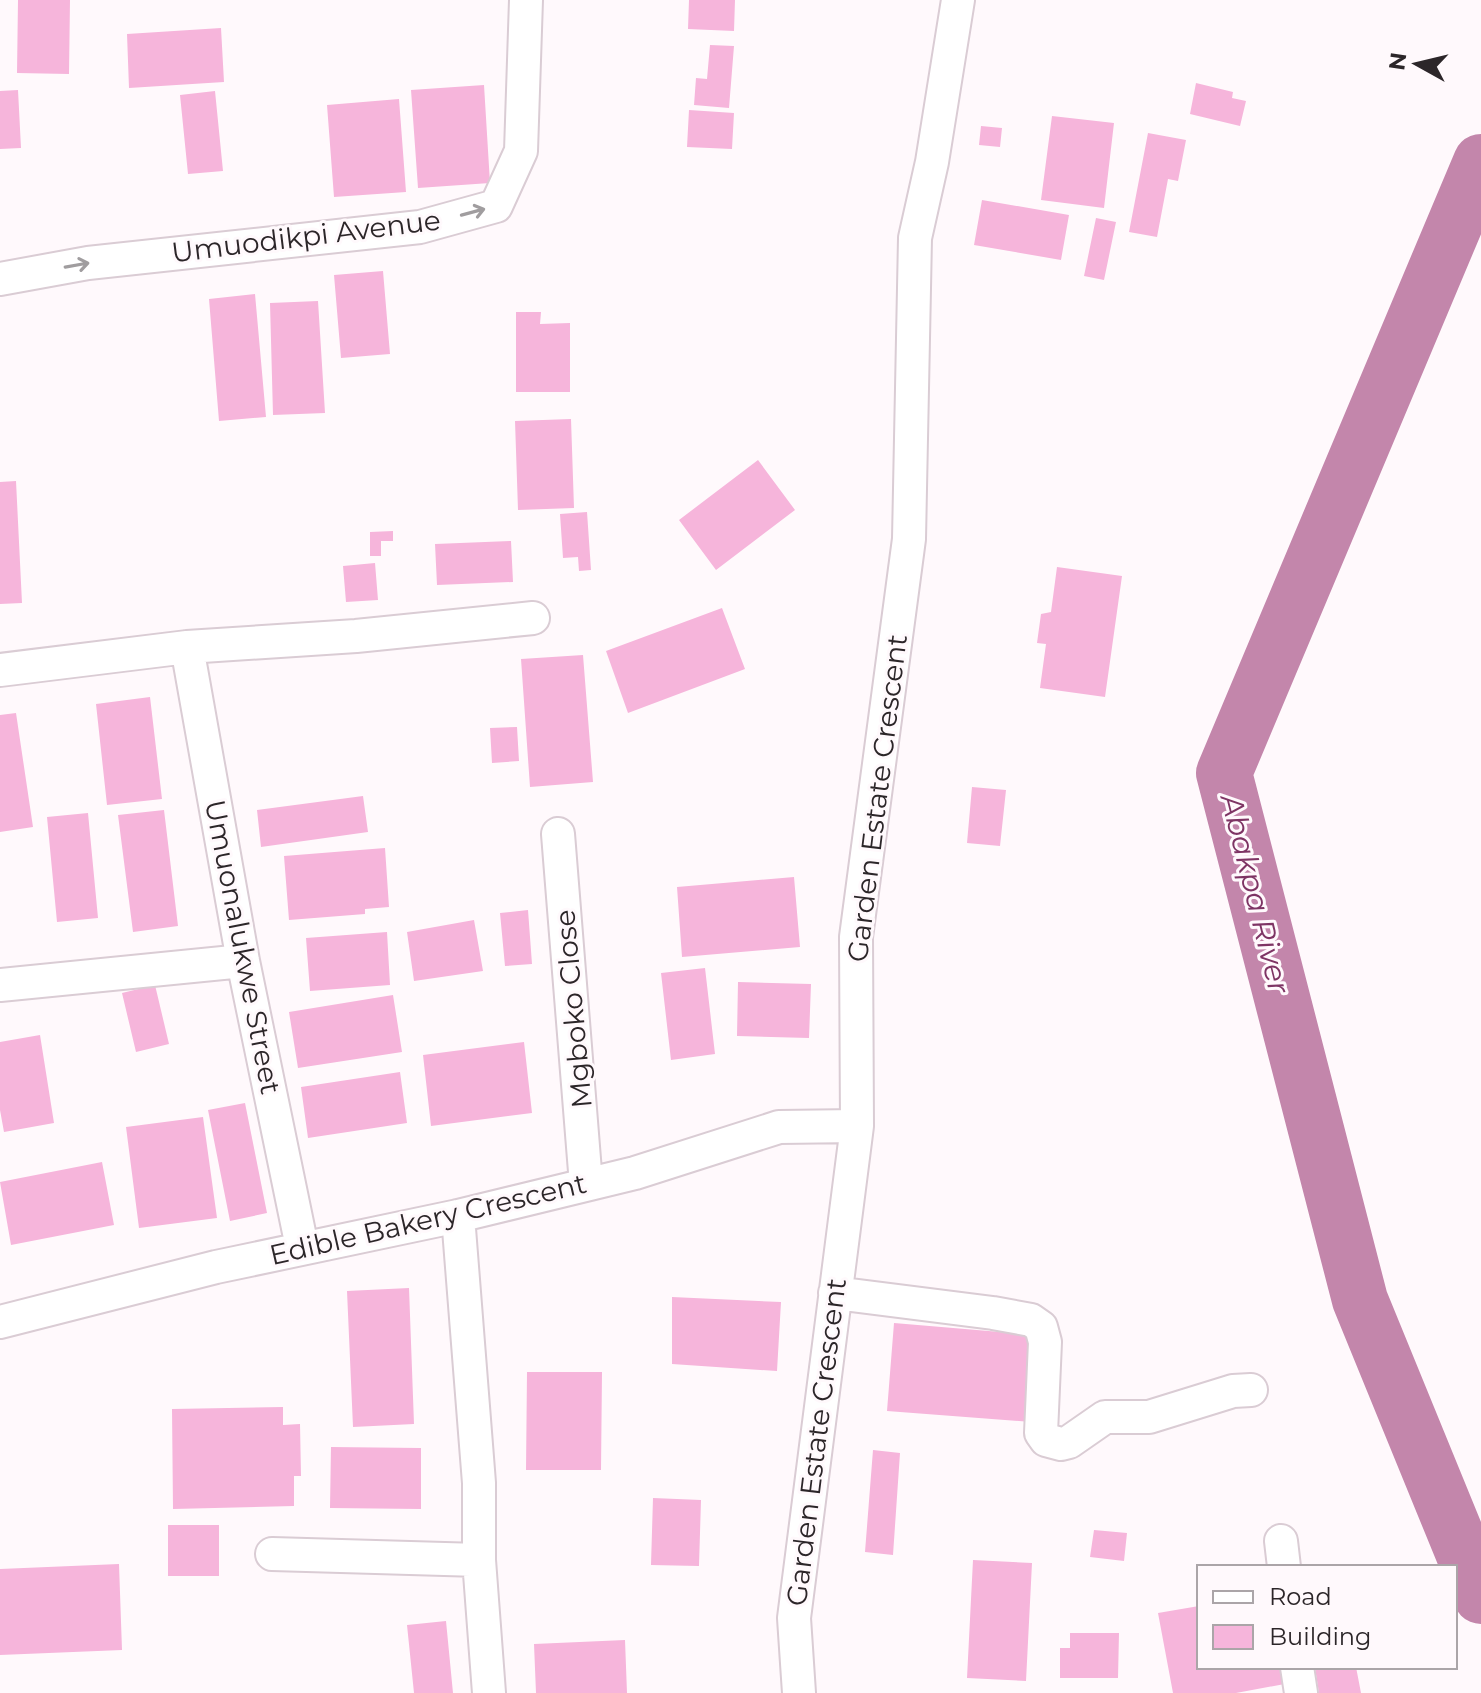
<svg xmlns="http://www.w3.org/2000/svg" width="1481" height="1693" viewBox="0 0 1481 1693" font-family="Montserrat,sans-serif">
	<rect width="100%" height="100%" fill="#fff9fc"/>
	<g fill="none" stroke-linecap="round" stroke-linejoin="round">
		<path stroke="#c386ab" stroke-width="56" d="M1481 162 1224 773 1360 1300 1481 1596"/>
	</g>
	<path fill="#f6b5db" d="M18 0H70L69 74 17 73Z
		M689 0H735L734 31 688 29Z
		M221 28 224 82 129 88 127 34Z
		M710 45 734 46 729 108 694 105 696 78 707 79Z
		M1196 83 1233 92 1232 98 1246 101 1240 126 1190 114Z
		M484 85 490 183 418 188 411 90Z
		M18 90 21 148 0 149V91Z
		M215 91 223 171 188 174 180 95Z
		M399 99 406 192 334 197 327 105Z
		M689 110 734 113 732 149 687 147Z
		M1052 116 1114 123 1104 208 1041 200Z
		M981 126 1002 128 1000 147 979 145Z
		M1148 133 1186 140 1178 181 1168 179 1157 237 1129 232Z
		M982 200 1069 215 1061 260 974 245Z
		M1096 218 1116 222 1104 280 1084 276Z
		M383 271 390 354 341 358 334 275Z
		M255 294 266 417 219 421 209 299Z
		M318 301 325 413 273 415 270 303Z
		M516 312H541L540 324 570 323V392H516Z
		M571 419 574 508 518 510 515 421Z
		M758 460 795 510 716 570 679 520Z
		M16 481 22 603 0 604V482Z
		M587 512 591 570 579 571 578 557 563 558 560 514Z
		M393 531V541H381V556H370V532Z
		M511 541 513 582 437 585 435 544Z
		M375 563 378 600 346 602 343 566Z
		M1057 567 1122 576 1105 697 1040 688 1046 644 1037 643 1041 614 1051 612Z
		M722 608 745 669 628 713 606 651Z
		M583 655 593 782 530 787 521 659Z
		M150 697 162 799 107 805 96 704Z
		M16 713 33 827 0 832V715Z
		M517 727 519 761 492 763 490 728Z
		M972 787 1006 790 1000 846 967 843Z
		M363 796 368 832 261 847 257 810Z
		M164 810 178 926 133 932 118 815Z
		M88 813 98 918 57 922 47 817Z
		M385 848 389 907 365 909V914L289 920 284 856Z
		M794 877 800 947 682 957 677 887Z
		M528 910 532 964 505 966 500 913Z
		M474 920 483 971 414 981 407 932Z
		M387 932 390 985 310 991 306 938Z
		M705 968 715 1054 671 1060 661 973Z
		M738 982 811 984 809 1038 737 1036Z
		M155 985 169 1044 136 1052 122 993Z
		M393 995 402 1052 298 1068 289 1012Z
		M40 1035 54 1123 4 1132 0 1110V1042Z
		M524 1042 532 1113 431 1126 423 1055Z
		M400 1072 407 1123 308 1138 301 1087Z
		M245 1103 267 1213 230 1221 208 1110Z
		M203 1117 217 1218 139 1228 126 1127Z
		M102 1162 114 1225 11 1245 0 1182Z
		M409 1288 414 1424 353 1427 347 1291Z
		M672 1297 781 1302 777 1371 672 1364Z
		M894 1323 1037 1335 1031 1422 887 1411Z
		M527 1372H602L601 1470H526Z
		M283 1407V1425L300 1424 301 1476H294V1506L173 1509 172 1409Z
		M331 1447 421 1448V1509L330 1508Z
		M873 1450 900 1453 893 1555 865 1552Z
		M653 1498 701 1500 699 1566 651 1565Z
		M168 1525H219V1576H168Z
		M1094 1530 1127 1533 1124 1561 1090 1557Z
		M973 1560 1032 1563 1026 1681 967 1678Z
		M119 1564 122 1650 0 1655V1569Z
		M1199 1606V1667H1287L1290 1683 1236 1693H1173L1158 1613Z
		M446 1621 453 1693H414L407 1625Z
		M1070 1633H1119L1118 1678H1060V1648H1070Z
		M625 1640 627 1693H536L534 1644Z
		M1356 1667 1361 1693H1319L1315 1668Z"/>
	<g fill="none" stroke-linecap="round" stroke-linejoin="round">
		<g stroke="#daccd4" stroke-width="36">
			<path id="street" d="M0 279 88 263 420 227 496 206 521 151 526 0
				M187 647 243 961 302 1247
				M0 670 187 647 356 636 533 618
				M558 834 586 1184
				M0 985 243 961
				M458 1216 479 1483V1560L489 1693
				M835 1293 993 1313 1031 1320 1041 1327 1045 1342 1041 1433 1046 1440 1061 1444 1069 1442 1105 1417H1149L1233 1391 1251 1390
				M0 1322 216 1267 458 1216 635 1173 779 1127 857 1126
				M1281 1541 1284 1567
				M272 1554 479 1560
				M1297 1667 1301 1693
				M799 1693 794 1618 857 1126 856 937 909 539 915 238 932 162 958 0"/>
		</g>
		<use href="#street" stroke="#fff" stroke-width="32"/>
	</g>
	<defs><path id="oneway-shaft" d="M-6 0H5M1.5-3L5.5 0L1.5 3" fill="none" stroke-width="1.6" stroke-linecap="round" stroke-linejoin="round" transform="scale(2)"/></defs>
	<g stroke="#a09d9f">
		<use href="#oneway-shaft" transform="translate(473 212) rotate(-15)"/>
		<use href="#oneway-shaft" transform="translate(77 265) rotate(-10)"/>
	</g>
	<g text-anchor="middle" stroke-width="6" stroke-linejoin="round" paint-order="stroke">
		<g font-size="28" fill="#2c2629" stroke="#fff9fc">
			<text transform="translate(306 236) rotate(-7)" y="10">Umuodikpi Avenue</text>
			<text transform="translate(877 798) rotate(-83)" y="10">Garden Estate Crescent</text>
			<text transform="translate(243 947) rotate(79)" y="10">Umuonalukwe Street</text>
			<text transform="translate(573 1009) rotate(-95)" y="10">Mgboko Close</text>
			<text transform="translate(428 1219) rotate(-13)" y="10">Edible Bakery Crescent</text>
			<text transform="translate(816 1442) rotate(-83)" y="10">Garden Estate Crescent</text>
		</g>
		<g font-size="30" font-style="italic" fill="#7e3464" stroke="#fff9fc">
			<text transform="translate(1255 894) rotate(76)" y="10">Abakpa River</text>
		</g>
	</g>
	<rect x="1197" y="1565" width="260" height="104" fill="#fff9fc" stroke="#aba5a8" stroke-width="2"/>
	<rect x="1213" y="1591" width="40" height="12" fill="#ffffff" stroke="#aba5a8" stroke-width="2"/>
	<text x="1269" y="1605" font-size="24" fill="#2c2629">Road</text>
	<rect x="1213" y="1625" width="40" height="24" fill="#f6b5db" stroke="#aba5a8" stroke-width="2"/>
	<text x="1269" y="1645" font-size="24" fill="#2c2629">Building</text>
	<g transform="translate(1417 64) rotate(278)" stroke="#fff9fc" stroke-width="6" paint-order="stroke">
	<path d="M0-6L14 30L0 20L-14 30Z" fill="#2c2629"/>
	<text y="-12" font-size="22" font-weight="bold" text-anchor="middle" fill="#2c2629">N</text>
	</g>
</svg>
